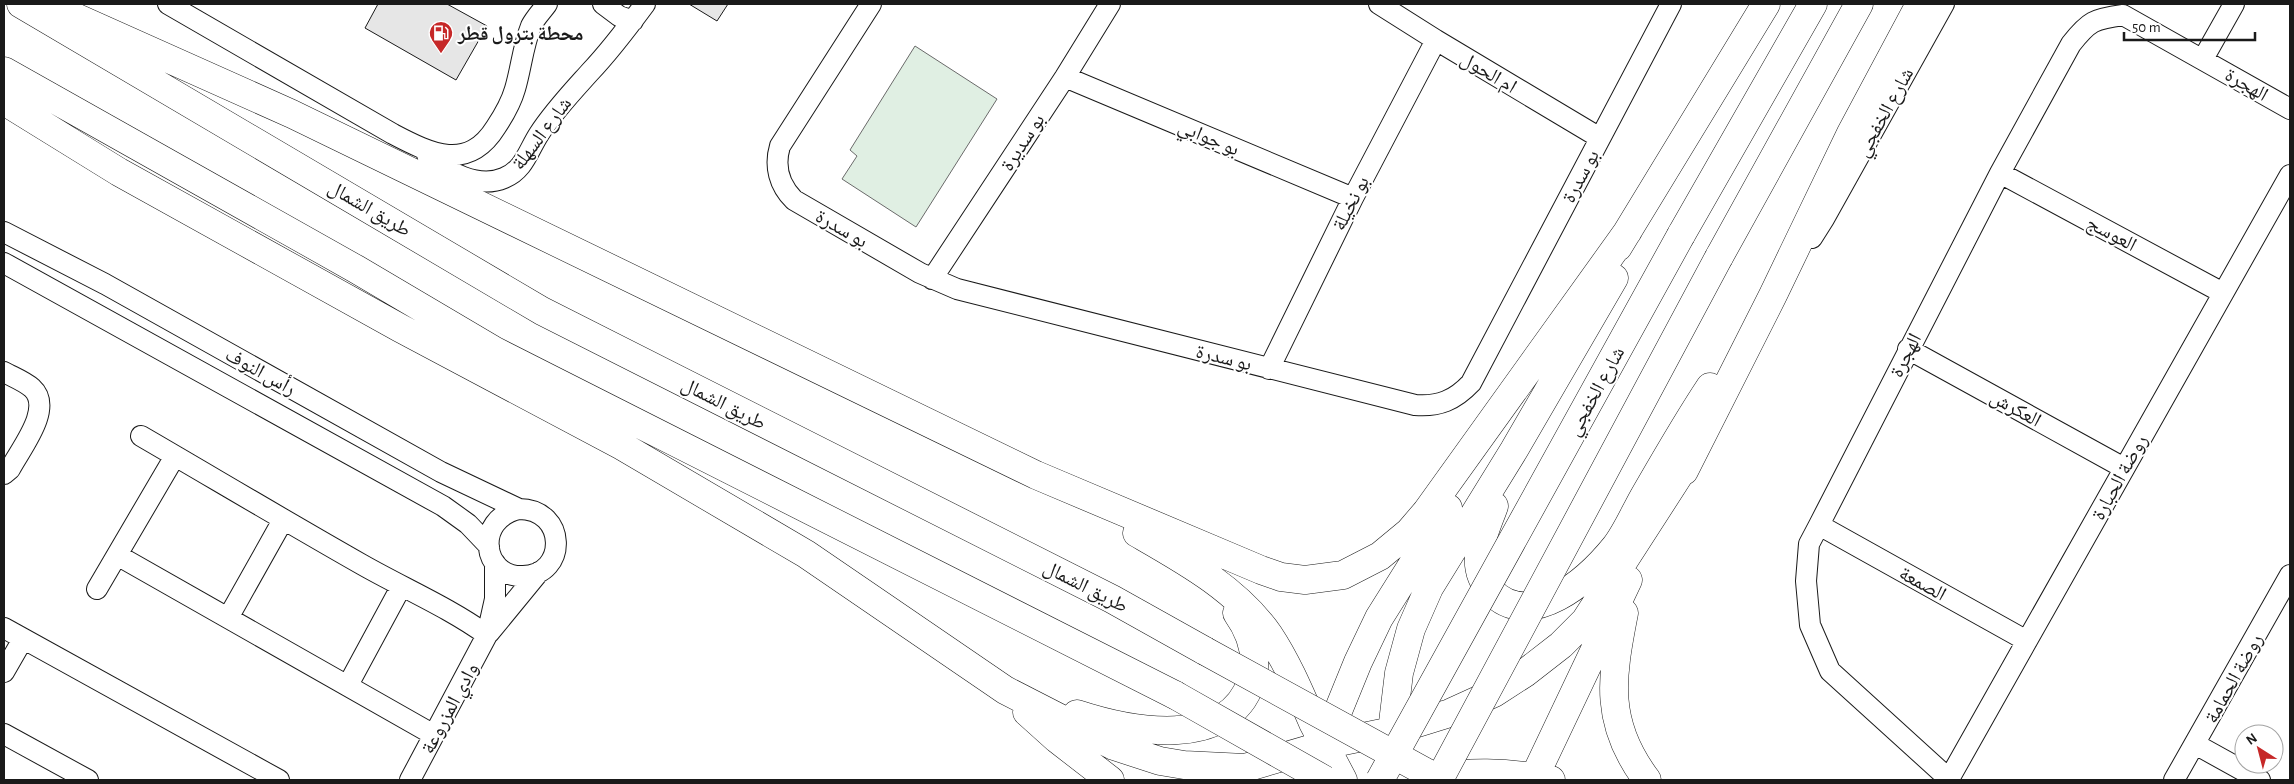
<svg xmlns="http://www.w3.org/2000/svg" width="2294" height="784" viewBox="0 0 2294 784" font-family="'Alegreya Sans','Noto Naskh Arabic',sans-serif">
	<rect width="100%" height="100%" fill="#fff"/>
	<path fill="#e0efe3" stroke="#6a6a6a" d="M915 46 997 99 916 227 842 179 857 156 850 150Z"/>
	<path fill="#e6e6e6" stroke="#1a1a1a" d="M378 4H447L487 26 456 80 365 28Z
		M689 4H728L717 21Z"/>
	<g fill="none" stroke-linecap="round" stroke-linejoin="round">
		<g stroke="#1a1a1a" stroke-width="22">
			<path id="minor" d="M168 4 393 134C431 154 468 172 496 127 504 115 511 103 515 89 521 69 523 46 531 26 535 18 542 11 547 4
				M603 4 619 16 633 21
				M871 4 780 146C774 166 779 185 794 200L920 273 957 289 1415 405C1439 407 1455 400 1471 383L1671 4
				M1379 4 1436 40 1600 138
				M2203 59 2234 4
				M1065 77 1353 198
				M427 155C447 172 478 189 504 178 524 170 528 151 539 134 553 112 572 92 590 72 610 51 628 27 645 4
				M2000 173 2223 293
				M4 232 105 284 441 472 519 509C567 509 568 575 523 576 482 578 474 519 519 509
				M1812 238 1824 219 1944 4
				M4 263 443 506 468 524 489 546
				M932 279 1065 77 1110 4
				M1908 349 2124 468
				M1269 369 1353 198 1436 40
				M4 372C13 377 24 381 32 388 54 408 21 448 10 469L4 474
				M141 436C215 479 287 522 361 564 403 588 448 607 487 635
				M1819 525 2027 641
				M117 555 434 735
				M97 589 175 456
				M228 618 283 520
				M4 628 279 780
				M489 633 539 572
				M4 672 23 639
				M348 685 401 587
				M4 734 88 780
				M2195 744 2260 780
				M1949 779 2290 175
				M410 780 487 635 495 599V563
				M1950 780 1830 671 1810 625 1806 581 1809 544 1819 525 2000 173 2071 44C2089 21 2094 19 2123 15L2290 109
				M2174 780 2290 575"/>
		</g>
		<g stroke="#1a1a1a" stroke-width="29">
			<path id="highway" d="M21 4 542 311 1112 599 1205 651
				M46 4 292 114 1036 475 1261 570 1281 577 1305 580 1343 575 1380 556 1409 532 1427 511 1628 231
				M4 71 356 269 495 351 1175 695
				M4 101 119 172 400 328 622 446 806 554 1005 690 1114 746 1160 761 1184 765 1245 768 1324 745 1392 731 1450 713 1494 693 1525 673 1561 645 1585 621 1692 455
				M1681 235 1813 4
				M1618 247 1766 4
				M1719 257 1859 4
				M1684 471 1773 295 1851 133 1920 4
				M1494 506C1484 534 1467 565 1491 591 1530 633 1589 579 1615 547 1626 533 1634 514 1643 498 1665 460 1686 423 1710 387
				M1137 533C1184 560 1237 589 1269 635 1287 662 1300 693 1313 723 1323 742 1333 761 1343 780
				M1624 613C1611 679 1604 723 1647 780
				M1027 712 1057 739 1110 780
				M1077 714C1129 731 1228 751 1251 682 1259 657 1252 634 1237 613
				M1325 743 1358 662 1379 618 1448 508
				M1403 780 1392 731 1399 673 1411 629 1429 588 1514 450 1614 278
				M1424 780C1467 770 1507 772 1551 780
				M1533 780 1628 580"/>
		</g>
		<use href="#minor" stroke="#fff" stroke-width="20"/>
		<use href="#highway" stroke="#fff" stroke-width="28"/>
		<g stroke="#1a1a1a" stroke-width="29" stroke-linecap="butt">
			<path id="highway-bridge" d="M1205 651 1440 780
				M1175 695 1325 780
				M1380 780 1681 235
				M1439 780 1719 257"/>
		</g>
		<use href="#highway-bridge" stroke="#fff" stroke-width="28"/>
	</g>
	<defs>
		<g id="fuel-pin" transform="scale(1.25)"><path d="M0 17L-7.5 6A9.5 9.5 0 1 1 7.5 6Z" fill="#c62828" stroke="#fff"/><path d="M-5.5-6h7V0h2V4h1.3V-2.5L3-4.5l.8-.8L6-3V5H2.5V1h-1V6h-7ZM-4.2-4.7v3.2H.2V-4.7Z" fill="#fff"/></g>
	</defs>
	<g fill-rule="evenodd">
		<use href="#fuel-pin" x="441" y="33"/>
	</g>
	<g text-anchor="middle" stroke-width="4" stroke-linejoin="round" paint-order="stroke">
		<g font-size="20" font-weight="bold" fill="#1a1a1a" stroke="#fff" text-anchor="start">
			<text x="458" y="40">محطة بترول قطر</text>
		</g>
		<g font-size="20" fill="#1a1a1a" stroke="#fff">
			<text transform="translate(1489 72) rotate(31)" y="7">ام الحول</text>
			<text transform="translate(2247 84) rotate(30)" y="7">الهجرة</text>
			<text transform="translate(1884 112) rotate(-61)" y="7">شارع الخفجي</text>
			<text transform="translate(541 133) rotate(-53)" y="7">شارع السهلة</text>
			<text transform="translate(1209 137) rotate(23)" y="7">بو جوابي</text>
			<text transform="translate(1022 142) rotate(-57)" y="7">بو سديرة</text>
			<text transform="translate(1580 176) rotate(-62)" y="7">بو سدرة</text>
			<text transform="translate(1350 203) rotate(-63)" y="7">بو نخيلة</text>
			<text transform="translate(370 208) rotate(30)" y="7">طريق الشمال</text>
			<text transform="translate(842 228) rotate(30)" y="7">بو سدرة</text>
			<text transform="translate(2112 233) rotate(28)" y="7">العوسج</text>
			<text transform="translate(1905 355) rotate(-63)" y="7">الهجرة</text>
			<text transform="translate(1224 357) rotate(14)" y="7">بو سدرة</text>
			<text transform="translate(261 371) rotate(29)" y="7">رأس النوف</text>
			<text transform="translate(1595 391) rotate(-61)" y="7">شارع الخفجي</text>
			<text transform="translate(724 403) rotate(27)" y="7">طريق الشمال</text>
			<text transform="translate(2016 408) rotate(29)" y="7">العكرش</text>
			<text transform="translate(2119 477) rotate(-61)" y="7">روضة الحبارة</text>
			<text transform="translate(1923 583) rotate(29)" y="7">الصمعة</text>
			<text transform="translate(1086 586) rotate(27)" y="7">طريق الشمال</text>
			<text transform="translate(2233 678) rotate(-61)" y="7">روضة الحمامة</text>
			<text transform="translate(449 708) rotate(-62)" y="7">وادي المزروعة</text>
		</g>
	</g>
	<rect width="2294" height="784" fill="none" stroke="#1a1a1a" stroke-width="10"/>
	<g transform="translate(2259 749) rotate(324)"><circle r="24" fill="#ffffff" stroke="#a3a3a3"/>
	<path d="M0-4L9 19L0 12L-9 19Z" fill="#c62828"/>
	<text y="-8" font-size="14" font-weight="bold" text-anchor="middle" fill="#1a1a1a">N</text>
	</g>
	<path d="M2124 32v8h131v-8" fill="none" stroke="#1a1a1a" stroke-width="2.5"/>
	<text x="2132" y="32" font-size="15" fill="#1a1a1a" stroke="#ffffff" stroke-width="4" paint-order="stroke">50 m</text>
</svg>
